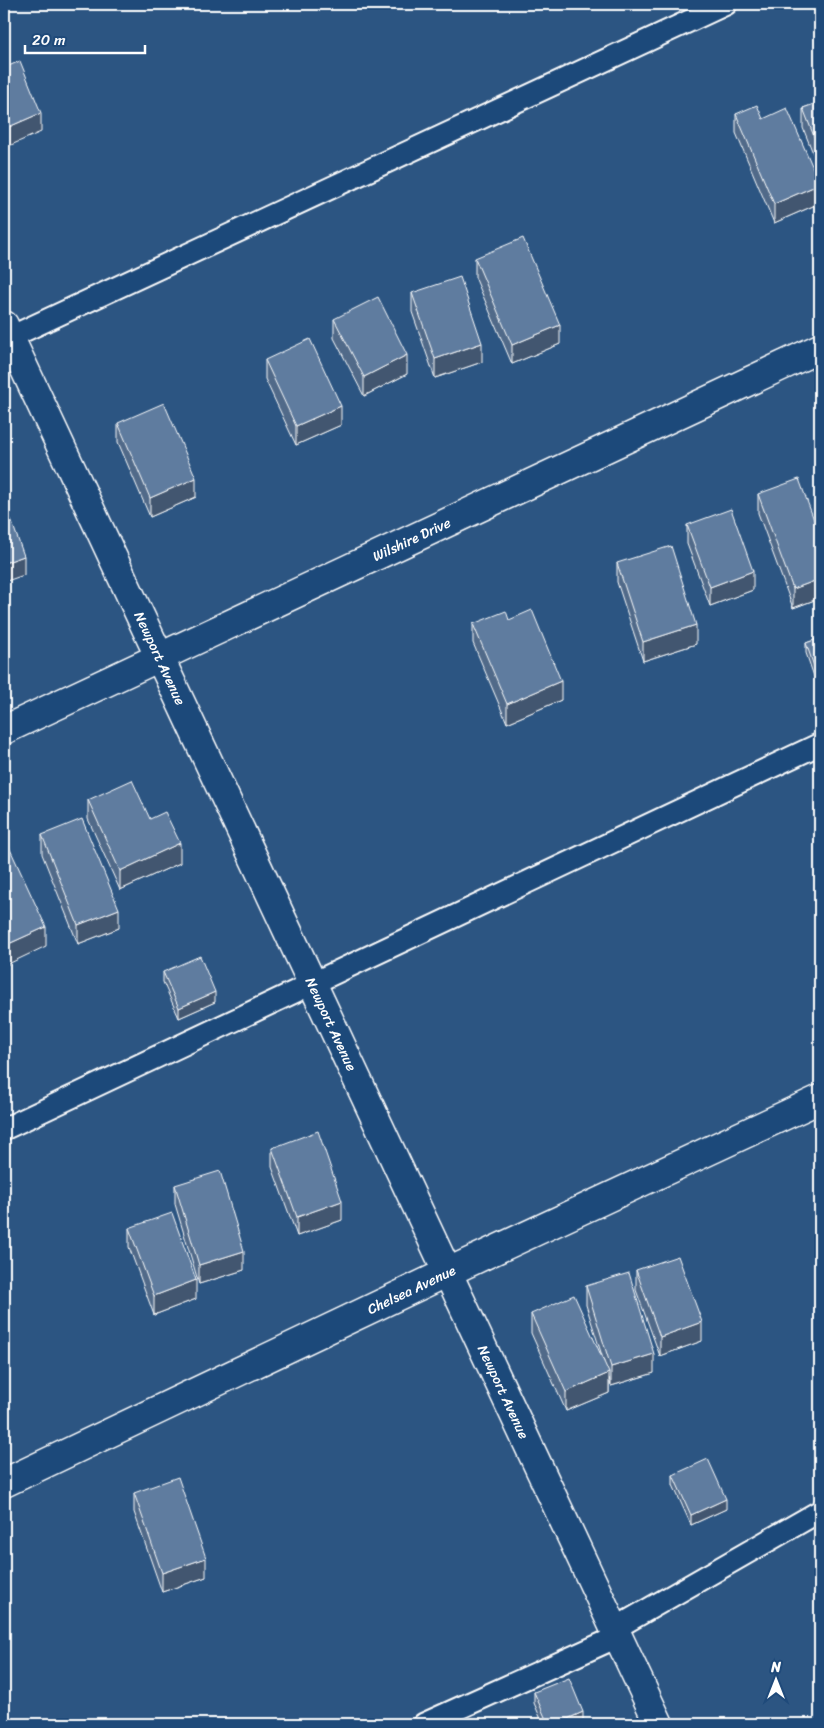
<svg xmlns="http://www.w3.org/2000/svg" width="824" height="1728" viewBox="0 0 824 1728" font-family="Sriracha,sans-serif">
	<rect width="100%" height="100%" fill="#2c5582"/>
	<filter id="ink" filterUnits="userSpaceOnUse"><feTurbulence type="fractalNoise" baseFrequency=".02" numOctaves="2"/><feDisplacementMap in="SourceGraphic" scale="10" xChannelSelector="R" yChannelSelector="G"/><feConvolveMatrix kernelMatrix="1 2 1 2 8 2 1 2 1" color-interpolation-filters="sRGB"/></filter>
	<g filter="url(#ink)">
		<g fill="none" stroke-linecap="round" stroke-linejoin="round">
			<g stroke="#fff" stroke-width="25">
				<path id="lane" d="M4 340 726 4
					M4 1129 820 744
					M614 1629 820 1511
					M424 1724 617 1637"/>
			</g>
			<g stroke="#fff" stroke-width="31">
				<g id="street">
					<path id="s1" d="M4 325 659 1724"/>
					<path id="s2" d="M4 730 820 348"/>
					<path id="s3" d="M4 1483 446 1273 820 1099"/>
				</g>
			</g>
			<use href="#lane" stroke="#1f4a7a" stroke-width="21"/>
			<use href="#street" stroke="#1f4a7a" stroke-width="28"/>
		</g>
		<path fill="#516b89" stroke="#fff" d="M820 102V156L815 158 803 128V108Z
			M736 114 763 119 820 203 774 223 736 133Z
			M475 258 560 344 512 364 475 277Z
			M412 293 482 362 435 378 412 312Z
			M334 319 407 374 364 396 334 338Z
			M265 360 341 425 296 445 265 379Z
			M118 423 196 497 150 517 118 442Z
			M758 494 820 536V598L793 608 758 513Z
			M687 525 753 590 710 606 687 544Z
			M617 563 696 644 643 661 617 582Z
			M509 620 561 700 507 723 473 643V624Z
			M820 638V688H818L806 653V643Z
			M88 800 150 819 180 863 120 890 88 819Z
			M42 835 119 928 78 944 42 854Z
			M163 972 215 1002 179 1018 163 982Z
			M272 1148 342 1220 297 1236 272 1167Z
			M175 1185 244 1270 199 1284 175 1204Z
			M129 1228 196 1299 154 1315 129 1247Z
			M636 1270 702 1341 660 1356 636 1290Z
			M586 1286 654 1373 611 1386 609 1378V1393L566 1411 531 1333V1314L604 1362 586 1305Z
			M673 1475 726 1509 691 1525 673 1485Z
			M134 1493 206 1577 162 1592 134 1512Z
			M534 1692 583 1722 579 1724H543L534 1703Z"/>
		<path fill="#42576f" stroke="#fff" d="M41 113V132L4 148V129Z
			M820 137V156L815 158V139Z
			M820 184V203L774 223V204Z
			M560 325V344L512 364V345Z
			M482 343V362L435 378V359Z
			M407 355V374L364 396V377Z
			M341 406V425L296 445V426Z
			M196 478V497L150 517V498Z
			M24 556V575L4 582V563Z
			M753 571V590L710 606V587Z
			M820 579V598L793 608V589Z
			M696 625V644L643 661V642Z
			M818 678H820V688H818Z
			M561 681V700L507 723V704Z
			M180 843V863L120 890V871Z
			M119 909V928L78 944V925Z
			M46 927V946L4 966V946Z
			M215 992V1002L179 1018V1008Z
			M342 1201V1220L297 1236V1217Z
			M244 1251V1270L199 1284V1265Z
			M196 1280V1299L154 1315V1296Z
			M702 1322V1341L660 1356V1337Z
			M654 1354V1373L611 1386V1367Z
			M609 1373V1393L566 1411V1392Z
			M726 1499V1509L691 1525V1515Z
			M206 1558V1577L162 1592V1573Z
			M583 1712V1722L579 1724H556Z"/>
		<path fill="#5e7c9f" stroke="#fff" d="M20 61 41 113 4 129V68Z
			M820 102V137L815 139 803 108Z
			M757 105 763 119 787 108 820 184 774 204 736 114Z
			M523 238 560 325 512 345 475 258Z
			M460 277 482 343 435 359 412 293Z
			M378 297 407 355 364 377 334 319Z
			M310 339 341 406 296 426 265 360Z
			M164 403 196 478 150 498 118 423Z
			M799 479 820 536V579L793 589 758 494Z
			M4 500 24 556 4 563Z
			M731 509 753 571 710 587 687 525Z
			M671 546 696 625 643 642 617 563Z
			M532 610 561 681 507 704 473 624 506 611 509 620Z
			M820 638V678H818L806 643Z
			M132 780 150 819 165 812 180 843 120 871 88 800Z
			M82 819 119 909 78 925 42 835Z
			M9 847 46 927 4 946V850Z
			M200 956 215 992 179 1008 163 972Z
			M318 1131 342 1201 297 1217 272 1148Z
			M220 1171 244 1251 199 1265 175 1185Z
			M172 1213 196 1280 154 1296 129 1228Z
			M678 1256 702 1322 660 1337 636 1270Z
			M629 1273 654 1354 611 1367 586 1286Z
			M574 1295 609 1373 566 1392 531 1314Z
			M708 1459 726 1499 691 1515 673 1475Z
			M178 1477 206 1558 162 1573 134 1493Z
			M569 1678 583 1712 556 1724H548L534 1692Z"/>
	</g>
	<g text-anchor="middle" stroke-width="4.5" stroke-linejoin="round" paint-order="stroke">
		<g font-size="14" fill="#fff" stroke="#1f4a7a">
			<text dy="5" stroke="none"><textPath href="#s2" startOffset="450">Wilshire Drive</textPath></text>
			<text dy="5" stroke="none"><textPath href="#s1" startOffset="368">Newport Avenue</textPath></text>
			<text dy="5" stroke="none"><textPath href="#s1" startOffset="772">Newport Avenue</textPath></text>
			<text dy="5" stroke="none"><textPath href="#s3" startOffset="451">Chelsea Avenue</textPath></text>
			<text dy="5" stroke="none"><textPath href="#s1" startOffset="1178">Newport Avenue</textPath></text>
		</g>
	</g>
	<rect width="824" height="1728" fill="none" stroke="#1f4a7a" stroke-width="20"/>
	<rect x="10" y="10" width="804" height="1708" fill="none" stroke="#fff" stroke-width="2" filter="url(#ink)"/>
	<g transform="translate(776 1680)" stroke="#1f4a7a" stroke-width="4" paint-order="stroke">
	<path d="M0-4L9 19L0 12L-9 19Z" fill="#ffffff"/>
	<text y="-8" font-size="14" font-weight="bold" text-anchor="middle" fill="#ffffff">N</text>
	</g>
	<path d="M25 45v8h120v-8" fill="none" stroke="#ffffff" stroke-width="2.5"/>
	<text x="32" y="45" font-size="15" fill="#ffffff" stroke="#1f4a7a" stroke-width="4" paint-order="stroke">20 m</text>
</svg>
